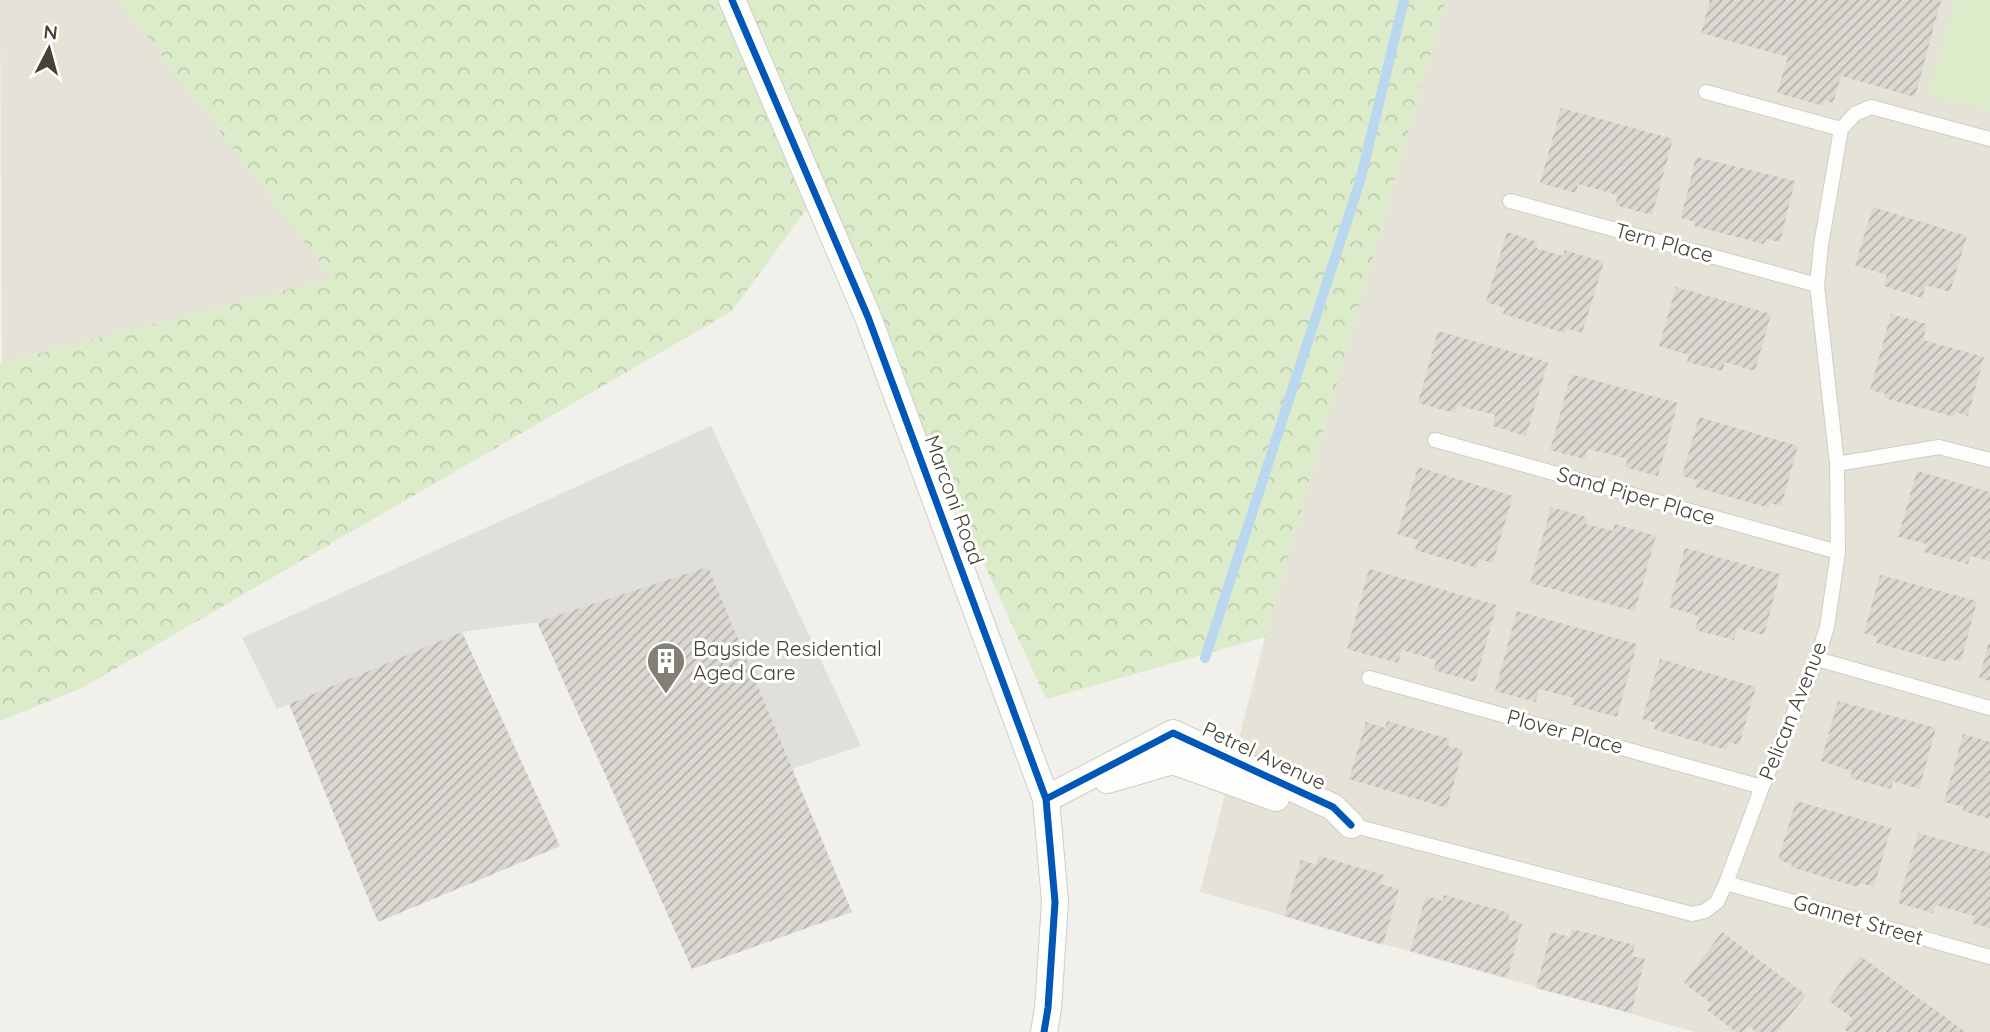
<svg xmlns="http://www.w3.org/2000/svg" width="1990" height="1032" viewBox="0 0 1990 1032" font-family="Quicksand,sans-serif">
	<defs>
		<pattern id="forest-crowns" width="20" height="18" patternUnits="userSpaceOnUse" patternTransform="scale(1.75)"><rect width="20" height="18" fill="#dcecca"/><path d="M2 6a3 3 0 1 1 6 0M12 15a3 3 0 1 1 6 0" fill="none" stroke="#beccae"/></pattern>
		<pattern id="building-hatch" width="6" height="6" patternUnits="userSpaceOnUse" patternTransform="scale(1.75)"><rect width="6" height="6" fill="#dbd8d2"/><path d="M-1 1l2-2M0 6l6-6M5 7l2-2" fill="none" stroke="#b3b1ab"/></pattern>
	</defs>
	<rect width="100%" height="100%" fill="#f1f0ea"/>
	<path fill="#e5e2d7" d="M0 0H119L333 278 2 363Z
		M1446 0H1990V1032H1695L1200 892 1265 637Z"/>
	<path fill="url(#forest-crowns)" d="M119 0H1446L1265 637 1046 699 816 196 732 311 82 688 0 721V362L2 363 332 278Z"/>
	<path fill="#dcecca" d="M1955 0H1990V111L1928 94Z"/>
	<path fill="#e0dfda" d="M711 426 861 746 792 769 708 568 537 622 462 632 277 709 242 638Z"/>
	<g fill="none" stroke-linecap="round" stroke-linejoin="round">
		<path stroke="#bad7f0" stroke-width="10" d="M1205 658 1360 181 1404 0"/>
	</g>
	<path fill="url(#building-hatch)" d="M1710 0H1941L1915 97 1841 76 1833 103 1825 100 1824 106 1777 93 1788 57 1701 33Z
		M1561 108 1673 139 1652 215 1615 205 1618 195 1578 184 1576 193 1540 183Z
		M1696 157 1795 181 1780 242 1766 239 1764 244 1694 226 1695 222 1681 218Z
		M1873 207 1967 236 1950 292 1926 285 1922 298 1884 286 1887 275 1855 265Z
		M1507 232 1538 242 1536 248 1563 256 1565 250 1604 262 1582 333 1566 328 1565 333 1503 314 1505 308 1486 302Z
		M1676 287 1771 314 1755 371 1725 362 1722 371 1687 362 1689 355 1659 346Z
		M1891 314 1927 324 1923 340 1984 357 1968 416 1956 412 1954 417 1884 398 1886 394 1870 390Z
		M1438 331 1548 362 1526 436 1493 426 1495 415 1457 405 1455 413 1418 403Z
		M1571 374 1678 403 1658 476 1625 467 1628 459 1588 449 1585 459 1550 450Z
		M1699 417 1798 446 1781 506 1770 503 1769 508 1695 487 1697 480 1682 476Z
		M1418 467 1513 496 1493 563 1479 559 1477 568 1415 550 1418 540 1397 534Z
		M1917 471 1990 492V561L1971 556 1968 564 1924 552 1927 544 1898 537Z
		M1551 507 1587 517 1586 524 1613 531 1615 524 1656 536 1635 611 1530 583Z
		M1685 548 1780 574 1764 635 1737 628 1734 640 1695 630 1699 616 1669 607Z
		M708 567 852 912 692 969 537 622Z
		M1369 569 1497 605 1475 682 1434 670 1436 660 1402 650 1398 663 1347 649Z
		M1880 575 1977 601 1961 661 1947 658 1946 662 1876 643 1878 637 1864 633Z
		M1517 611 1637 644 1617 717 1573 705 1574 698 1539 689 1536 702 1495 691Z
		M462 632 560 846 378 922 289 704Z
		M1989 642H1990V681L1979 678Z
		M1660 659 1756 687 1739 745 1729 742 1726 750 1654 729 1656 723 1642 719Z
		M1838 701 1936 728 1919 789 1893 781 1891 789 1850 778 1852 771 1821 761Z
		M1387 721 1450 739 1448 746 1463 750 1447 808 1349 779 1366 722 1385 728Z
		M1963 734 1990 742V819L1962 811 1964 807 1944 802Z
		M1796 801 1891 828 1874 887 1860 883 1858 887 1791 867 1792 864 1778 860Z
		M1918 833 1990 853V928L1972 923 1974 916 1936 905 1933 913 1898 903Z
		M1319 856 1384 875 1381 884 1399 889 1383 945 1284 916 1301 860 1316 865Z
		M1444 895 1510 913 1508 919 1522 923 1507 978 1410 951 1426 896 1443 901Z
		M1572 929 1635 945 1632 956 1645 959 1631 1013 1536 988 1551 932 1570 937Z
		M1722 932 1806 995 1777 1032H1756L1748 1026 1744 1032H1736L1707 1010 1712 1004 1684 983Z
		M1860 956 1966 1032H1848L1844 1029 1852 1018 1828 1000Z"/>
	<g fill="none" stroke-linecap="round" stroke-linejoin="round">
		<g stroke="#cfcdc7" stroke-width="16">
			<path id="lane" d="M1706 92 1841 129
				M1510 201 1817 285
				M1435 440 1838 552
				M1837 464 1939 447 1990 460
				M1817 659 1990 708
				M1369 678 1762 787
				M1351 825 1692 914 1705 911 1717 902 1726 883 1762 787 1817 659 1827 627 1838 552 1837 464 1817 285 1821 245 1841 129 1855 114 1871 107 1990 139
				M1726 883 1990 957"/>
		</g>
		<g stroke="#cfcdc7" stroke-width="28">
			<path id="street" d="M732 0 868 317 1046 799 1055 902 1048 1008 1044 1032
				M1107 780 1173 761 1276 798
				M1046 799 1173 733 1333 807 1351 825"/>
		</g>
		<use href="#lane" stroke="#fdfdfc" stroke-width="14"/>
		<use href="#street" stroke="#fdfdfc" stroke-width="26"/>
		<g stroke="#fff" stroke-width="11">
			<path id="cycleway" d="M732 0 868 317 1046 799 1055 902 1048 1008 1044 1032
				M1046 799 1173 733 1333 807 1351 825"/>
		</g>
		<use href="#cycleway" stroke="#0057b8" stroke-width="7"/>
	</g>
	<defs>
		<g id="building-pin" transform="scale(2.0125)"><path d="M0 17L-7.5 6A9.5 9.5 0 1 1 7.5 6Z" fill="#827f75" stroke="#fff"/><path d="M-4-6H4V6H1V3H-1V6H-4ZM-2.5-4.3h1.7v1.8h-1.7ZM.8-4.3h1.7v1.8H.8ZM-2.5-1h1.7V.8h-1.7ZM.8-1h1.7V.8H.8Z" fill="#fff"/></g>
	</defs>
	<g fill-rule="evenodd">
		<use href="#building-pin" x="666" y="661"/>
	</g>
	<g text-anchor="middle" stroke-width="6" stroke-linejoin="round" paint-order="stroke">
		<g font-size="21" fill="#474236" stroke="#fff">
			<text transform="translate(1664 243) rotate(15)" y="7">Tern Place</text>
			<text transform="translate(1636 496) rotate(16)" y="7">Sand Piper Place</text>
			<text transform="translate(954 500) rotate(70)" y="7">Marconi Road</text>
			<text transform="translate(1793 711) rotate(-68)" y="7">Pelican Avenue</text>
			<text transform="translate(1565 732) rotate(15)" y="7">Plover Place</text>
			<text transform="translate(1264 756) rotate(25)" y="7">Petrel Avenue</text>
			<text transform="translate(1858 920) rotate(16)" y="7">Gannet Street</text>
		</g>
		<g font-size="21" fill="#474236" stroke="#fff" text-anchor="start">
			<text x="693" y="656">Bayside Residential<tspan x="693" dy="24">Aged Care</tspan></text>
		</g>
	</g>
	<g transform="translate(49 49) rotate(6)" stroke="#ffffff" stroke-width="5" paint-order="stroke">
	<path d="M0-5L12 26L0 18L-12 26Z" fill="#474236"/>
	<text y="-10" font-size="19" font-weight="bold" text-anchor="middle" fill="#474236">N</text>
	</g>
</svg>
